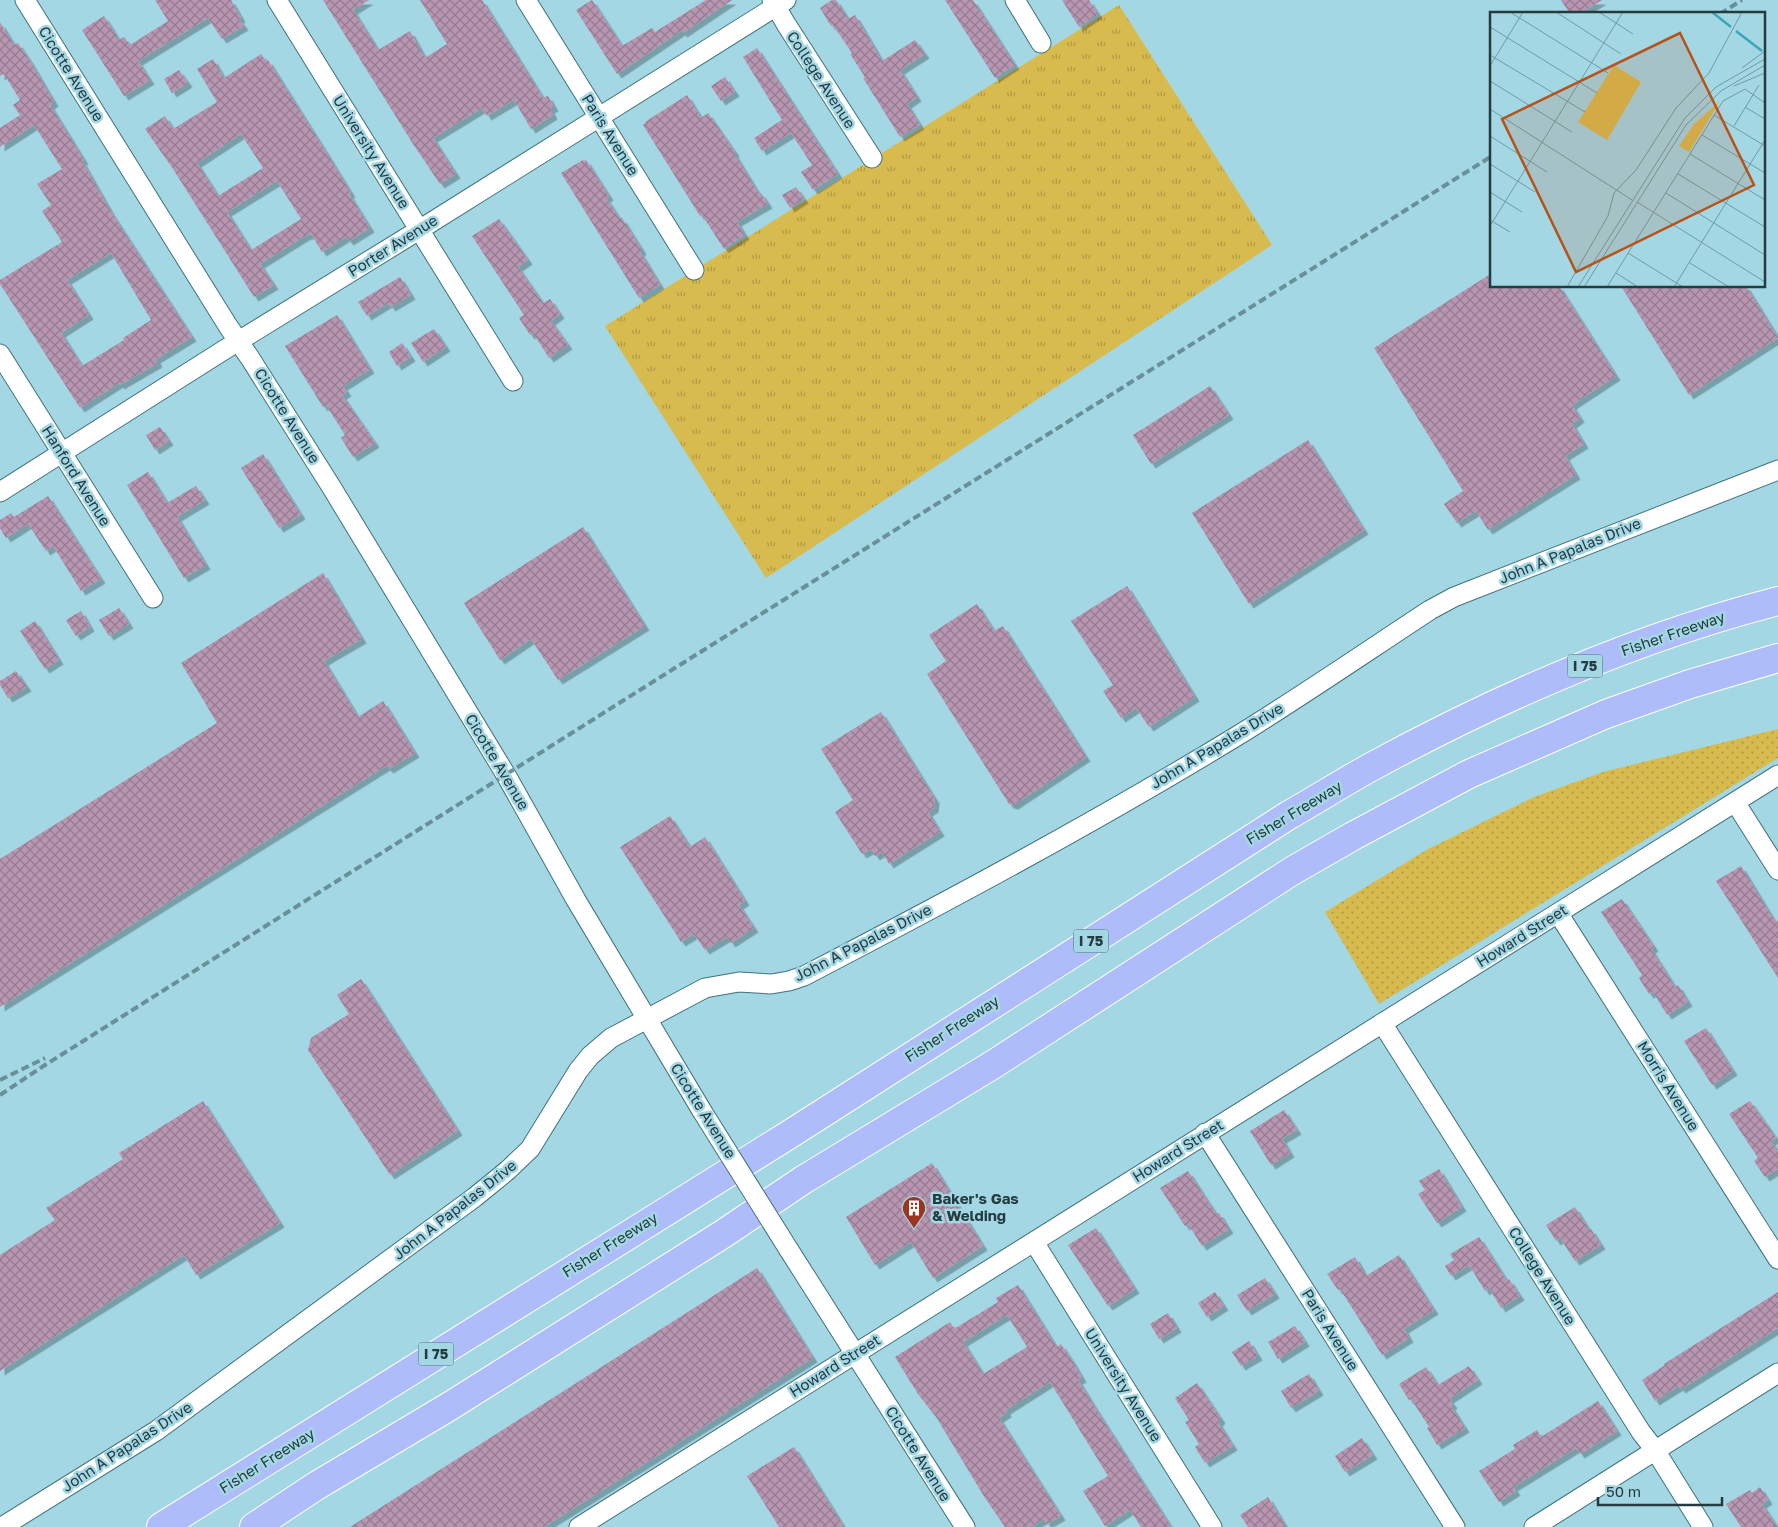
<svg xmlns="http://www.w3.org/2000/svg" width="1778" height="1527" viewBox="0 0 1778 1527" font-family="'Golos Text',sans-serif">
	<defs>
		<pattern id="grass-dots" width="8" height="8" patternUnits="userSpaceOnUse" patternTransform="scale(1.25)"><rect width="8" height="8" fill="#d8bb4f"/><path d="M2 2h.1M6 6h.1" fill="none" stroke="#af9943" stroke-width="1.8" stroke-linecap="round"/></pattern>
		<pattern id="park-tufts" width="24" height="20" patternUnits="userSpaceOnUse" patternTransform="scale(1.25)"><rect width="24" height="20" fill="#d8bb4f"/><path d="M3 7l-1-3M5 7V3M7 7l1-3M15 17l-1-3M17 17v-4M19 17l1-3" fill="none" stroke="#af9943"/></pattern>
		<pattern id="building-cross-hatch" width="8" height="8" patternUnits="userSpaceOnUse" patternTransform="scale(1.25)"><rect width="8" height="8" fill="#b895b0"/><path d="M0 0l8 8M0 8l8-8" fill="none" stroke="#957b91"/></pattern>
		<filter id="shadow"><feDropShadow dx="4.5" dy="4.5" stdDeviation="0" flood-color="#0004"/></filter>
	</defs>
	<rect width="100%" height="100%" fill="#a3d7e4"/>
	<path fill="url(#grass-dots)" d="M1778 729V758L1379 1004 1325 912 1428 849 1534 797 1603 772Z"/>
	<path fill="url(#park-tufts)" d="M1119 5 1272 245 766 578 605 326Z"/>
	<path fill="url(#building-cross-hatch)" fill-rule="evenodd" filter="url(#shadow)" d="M155 0H231L241 18 239 19 244 26 222 39 208 18 138 61 150 80 124 96 82 30 104 16 119 40 124 37 130 45 168 21Z
		M323 0H369L353 10 378 50 410 31 425 58 447 44 420 0H482L543 98 548 96 554 107 550 109 553 115 531 129 514 100 487 116 482 108 433 138 456 174 440 184 413 144Z
		M592 0 622 46 652 28 655 32 706 0H732L683 33 681 31 617 74 576 10Z
		M832 0H836L848 19 855 15 882 61 915 40 925 54 900 70 917 97 907 104 920 125 900 137 863 78 865 77 850 54 852 53 833 25 831 26 820 8Z
		M945 0H973L1015 65 995 78Z
		M1062 0H1089L1098 14 1079 27Z
		M1561 0H1602L1580 14H1570Z
		M0 22 14 45 18 43 30 61 54 102 50 105 84 160 82 161 111 212 192 337 156 359 158 363 144 371 120 385 119 383 80 408 0 284V280L62 242 42 211 51 205 37 184 62 169 34 125 0 147V128L20 115 13 105 20 100 4 74 0 76ZM111 253 151 320 123 338 124 340 82 366 61 333 89 315 67 280Z
		M757 48 838 174 813 190 801 172 812 165 791 133 762 151 754 138 782 120 743 57Z
		M261 54 266 61 268 60 329 157 351 193 349 194 370 228 349 241 346 237 322 252 311 234 305 236 260 264 274 285 254 297 173 169 145 129 165 116 173 129 217 102 197 69 213 59 224 78ZM241 134 263 168 218 196 197 163ZM277 181 301 219 251 250 227 212Z
		M179 70 188 83 172 93 164 79Z
		M725 77 735 92 721 101 711 86Z
		M687 95 701 118 708 113 735 152 734 153 759 194 761 193 768 204 737 222 745 235 724 249 702 215 700 216 643 125 646 123 645 122Z
		M583 160 584 161 586 160 593 171 609 196 606 198 620 219 622 218 642 250 640 252 660 285 639 298 561 173Z
		M796 187 804 199 790 208 782 195Z
		M499 219 528 260 518 267 543 303 550 299 560 314 551 321 568 345 549 358 533 333 530 335 519 318 524 315 472 236Z
		M1492 273V286H1559L1616 376 1572 405 1580 418 1572 424 1584 444 1565 456 1576 475 1488 530 1476 511 1457 523 1444 504 1463 491 1374 348Z
		M400 277 411 295 391 307 388 303 367 316 358 302Z
		M1621 286H1746L1778 338 1689 395Z
		M337 315 370 369 343 386 347 392 342 395 375 443 353 457 341 438 345 435 326 405 323 407 285 346Z
		M434 329 446 347 423 362 411 343Z
		M402 343 411 357 397 366 389 352Z
		M1210 386 1229 415 1151 464 1133 435Z
		M160 427 169 441 155 450 146 435Z
		M1308 440 1364 530 1249 604 1192 513Z
		M263 454 301 515 279 528 241 468Z
		M148 472 167 503 196 486 205 500 177 517 206 565 184 578 127 485Z
		M48 496 101 579 81 591 53 546 46 551 28 524 6 538 0 528V520L11 513 14 517Z
		M583 527 645 626 558 680 531 639 500 660 464 603Z
		M323 573 362 639 324 661 358 717 383 701 415 753 389 769 386 766 0 1007V859L217 723 181 663Z
		M1127 586 1195 697 1149 727 1136 708 1121 718 1103 691 1113 685 1071 621Z
		M977 604 994 631 1003 626 1086 757 1014 805 1009 804 927 674 946 661 929 635Z
		M119 608 129 624 109 636 99 620Z
		M81 611 90 627 76 636 66 620Z
		M35 621 59 660 45 669 20 631Z
		M16 671 27 687 8 698 0 685V681Z
		M881 712 935 799 934 808 928 812 940 832 889 864 882 852 875 856 871 849 862 854 835 812 853 800 821 749Z
		M670 816 690 847 705 837 745 901 739 905 754 928 731 943 727 937 705 950 694 934 681 942 620 847Z
		M1741 866 1772 917 1773 916 1778 924V978L1716 881Z
		M1622 899 1654 947 1651 949 1675 987 1678 985 1688 1002 1667 1015 1653 992 1649 994 1639 978 1642 975 1601 912Z
		M361 979 458 1131 390 1175 308 1050 311 1038 349 1014 337 995Z
		M1706 1028 1733 1071 1712 1085 1684 1041Z
		M203 1101 280 1223 196 1275 184 1255 0 1371V1255L55 1220 46 1208 123 1159 119 1153Z
		M1750 1101 1776 1138 1771 1141 1778 1152V1169L1765 1177 1754 1161 1758 1158 1729 1114Z
		M1284 1110 1297 1130 1282 1139 1290 1153 1271 1165 1250 1131Z
		M932 1163 983 1246 933 1278 911 1242 875 1265 846 1217Z
		M1439 1169 1462 1207 1437 1223 1418 1194 1425 1190 1419 1181Z
		M1188 1171 1216 1214 1219 1213 1229 1229 1202 1246 1188 1224 1185 1226 1160 1188Z
		M1575 1207 1589 1230 1591 1229 1601 1245 1575 1261 1560 1238 1556 1241 1546 1225Z
		M1096 1228 1135 1289 1108 1306 1068 1245Z
		M1479 1237 1507 1281 1509 1279 1520 1296 1501 1308 1489 1288 1485 1291 1469 1265 1451 1276 1445 1266 1454 1260 1450 1254Z
		M1399 1255 1434 1310 1404 1329 1409 1338 1382 1355 1340 1289 1338 1290 1327 1274 1355 1257 1366 1276Z
		M757 1268 813 1358 544 1527H350Z
		M1265 1278 1275 1294 1247 1311 1237 1295Z
		M1018 1285 1052 1340 1057 1347 1061 1344 1073 1362 1082 1378 1078 1380 1094 1406 1171 1527H1141L1130 1510 1105 1526 1083 1491 1108 1476 1050 1382 1006 1410 1007 1413 999 1418 1061 1516 1047 1524 1044 1519 1031 1527H1005L985 1498 936 1417 918 1394 895 1357 950 1322 954 1329 998 1302 996 1298ZM1007 1315 1027 1347 983 1374 963 1342Z
		M1215 1292 1224 1306 1207 1317 1198 1303Z
		M1778 1292V1328L1681 1389 1679 1386 1655 1401 1642 1380 1665 1365 1664 1364Z
		M1168 1313 1177 1328 1159 1339 1150 1324Z
		M1295 1326 1305 1342 1278 1359 1268 1342Z
		M1249 1341 1258 1356 1241 1366 1232 1352Z
		M1469 1366 1478 1380 1449 1399 1453 1404 1451 1406 1465 1428 1437 1445 1427 1428 1429 1427 1411 1399 1409 1400 1399 1384 1426 1367 1438 1385Z
		M1309 1374 1319 1391 1291 1408 1281 1391Z
		M1197 1383 1221 1419 1218 1422 1233 1446 1205 1463 1195 1447 1199 1444 1185 1422 1189 1420 1175 1398Z
		M1598 1401 1617 1431 1580 1454 1576 1448 1513 1487 1516 1491 1499 1502 1479 1471 1515 1449 1513 1445 1537 1430 1541 1437Z
		M1362 1438 1373 1455 1345 1472 1335 1456Z
		M794 1447 844 1527H779L747 1476Z
		M1760 1487 1768 1500 1762 1504 1777 1527H1741L1726 1504 1750 1490 1752 1493Z
		M1268 1497 1286 1527H1248L1240 1515Z"/>
	<g fill="none" stroke-linecap="round" stroke-linejoin="round">
		<g stroke="#40727e" stroke-width="21">
			<path id="minor" d="M25 0 228 326 250 358 332 488 506 775 576 900 702 1111
				M277 0 513 381
				M526 0 694 270
				M772 0 786 24 872 158
				M1015 0 1041 43
				M0 354 153 598
				M0 492 224 350 419 230 786 0
				M1735 802 1778 870
				M1558 913 1778 1259
				M1382 1023 1641 1432 1655 1450 1703 1527
				M1205 1133 1455 1527
				M1034 1242 1212 1527
				M789 1250 965 1527
				M2 1527 156 1431 475 1197 508 1170 530 1149 578 1071 590 1056 611 1038 705 988 739 982 771 984 789 981 804 976C950 900 1096 822 1237 736 1302 696 1366 652 1430 610L1454 597 1778 470
				M579 1527 1778 775
				M1534 1527 1778 1373"/>
		</g>
		<g stroke="#fff" stroke-width="30">
			<path id="highway" d="M161 1527 787 1136 1289 815C1317 799 1344 782 1371 767 1498 698 1638 637 1778 601
				M254 1527 316 1486 450 1406 723 1234 803 1180 994 1064 1292 871 1353 836 1469 774 1606 714 1690 684 1778 658"/>
		</g>
		<use href="#minor" stroke="#fff" stroke-width="19"/>
		<use href="#highway" stroke="#aebcfa" stroke-width="28"/>
		<path stroke="#698f99" stroke-width="4" stroke-dasharray="8 4" stroke-linecap="butt" d="M1720 14 1742 0
			M0 1080 45 1058
			M0 1095 42 1067 659 678 1492 156"/>
		<g stroke="#40727e" stroke-width="21" stroke-linecap="butt">
			<path id="minor-bridge" d="M702 1111 789 1250"/>
		</g>
		<use href="#minor-bridge" stroke="#fff" stroke-width="19"/>
	</g>
	<defs>
		<g id="building-pin" transform="scale(1.25)"><path d="M0 17L-7.5 6A9.5 9.5 0 1 1 7.5 6Z" fill="#9d341d" stroke="#a3d7e4"/><path d="M-4-6H4V6H1V3H-1V6H-4ZM-2.5-4.3h1.7v1.8h-1.7ZM.8-4.3h1.7v1.8H.8ZM-2.5-1h1.7V.8h-1.7ZM.8-1h1.7V.8H.8Z" fill="#fff"/></g>
	</defs>
	<g fill-rule="evenodd">
		<use href="#building-pin" x="914" y="1208"/>
	</g>
	<g text-anchor="middle" stroke-width="5" stroke-linejoin="round" paint-order="stroke">
		<g fill="#a3d7e4" stroke="#4b6a71" stroke-width="1">
			<rect x="1567.5" y="654.5" width="35" height="23" rx="4"/>
			<rect x="1073.5" y="929.5" width="35" height="23" rx="4"/>
			<rect x="418.5" y="1342.5" width="35" height="23" rx="4"/>
		</g>
		<g font-size="14" font-weight="bold" fill="#253b40">
			<text x="1585" y="671">I 75</text>
			<text x="1091" y="946">I 75</text>
			<text x="436" y="1359">I 75</text>
		</g>
		<g font-size="15" fill="#253b40" stroke="#a3d7e4">
			<text transform="translate(71 74) rotate(58)" y="5">Cicotte Avenue</text>
			<text transform="translate(821 80) rotate(57)" y="5">College Avenue</text>
			<text transform="translate(610 135) rotate(58)" y="5">Paris Avenue</text>
			<text transform="translate(371 152) rotate(58)" y="5">University Avenue</text>
			<text transform="translate(393 246) rotate(-32)" y="5">Porter Avenue</text>
			<text transform="translate(287 416) rotate(58)" y="5">Cicotte Avenue</text>
			<text transform="translate(76 476) rotate(58)" y="5">Hanford Avenue</text>
			<text transform="translate(1570 551) rotate(-22)" y="5">John A Papalas Drive</text>
			<text transform="translate(1673 634) rotate(-19)" y="5">Fisher Freeway</text>
			<text transform="translate(1217 746) rotate(-31)" y="5">John A Papalas Drive</text>
			<text transform="translate(497 762) rotate(59)" y="5">Cicotte Avenue</text>
			<text transform="translate(1294 813) rotate(-31)" y="5">Fisher Freeway</text>
			<text transform="translate(1522 936) rotate(-32)" y="5">Howard Street</text>
			<text transform="translate(863 943) rotate(-27)" y="5">John A Papalas Drive</text>
			<text transform="translate(952 1029) rotate(-33)" y="5">Fisher Freeway</text>
			<text transform="translate(1668 1086) rotate(58)" y="5">Morris Avenue</text>
			<text transform="translate(703 1111) rotate(58)" y="5">Cicotte Avenue</text>
			<text transform="translate(1178 1151) rotate(-32)" y="5">Howard Street</text>
			<text transform="translate(455 1210) rotate(-38)" y="5">John A Papalas Drive</text>
			<text transform="translate(610 1245) rotate(-32)" y="5">Fisher Freeway</text>
			<text transform="translate(1542 1276) rotate(58)" y="5">College Avenue</text>
			<text transform="translate(1330 1330) rotate(58)" y="5">Paris Avenue</text>
			<text transform="translate(835 1366) rotate(-32)" y="5">Howard Street</text>
			<text transform="translate(1123 1385) rotate(58)" y="5">University Avenue</text>
			<text transform="translate(127 1447) rotate(-33)" y="5">John A Papalas Drive</text>
			<text transform="translate(918 1454) rotate(58)" y="5">Cicotte Avenue</text>
			<text transform="translate(267 1461) rotate(-32)" y="5">Fisher Freeway</text>
		</g>
		<g font-size="15" font-weight="bold" fill="#253b40" stroke="#a3d7e4" text-anchor="start">
			<text x="932" y="1204">Baker's Gas<tspan x="932" dy="17">&amp; Welding</tspan></text>
		</g>
	</g>
	<g transform="translate(1490 12)">
		<rect width="275" height="275" fill="#a3d7e4"/>
		<path d="M230 89 199 140 189 134 204 112Z" fill="#d8bb4f"/>
		<path d="M124 53 151 70 117 128 88 110Z" fill="#d8bb4f"/>
		<path fill="none" stroke="#3da5ba" stroke-width="2.5" d="M222 0 241 15M246 19 272 39"/>
		<path fill="none" stroke="#7199a2" stroke-width="1" d="M20 0 118 61M66 0 131 42M109 0 143 22M0 15 107 81M0 43 95 100M0 54 33 0M252 56 275 39M0 69 82 120M244 74 275 61M255 95 275 107M0 97 142 188M224 103 275 134M244 114 269 73M212 123 275 161M0 124 57 160M200 142 275 188M0 152 45 180M188 162 275 215M0 180 32 200M176 181 275 243M147 190 275 270M0 208 20 220M0 214 133 0M138 241 193 275M200 251 239 275M126 261 148 275M77 275 118 204 124 181 146 158 186 96 219 61 252 0M88 275 195 106 226 75 275 47M94 275 196 113 231 79 275 53M117 275 233 89 255 77 275 91M184 275 275 128"/>
		<path fill="#b75219" fill-opacity="0.15" stroke="#b75219" stroke-width="2.5" d="M190 21 264 173 86 260 12 107Z"/>
		<rect width="275" height="275" fill="none" stroke="#253b40" stroke-width="2.5"/>
	</g>
	<path d="M1598 1497v8h124v-8" fill="none" stroke="#253b40" stroke-width="2.5"/>
	<text x="1606" y="1497" font-size="15" fill="#253b40" stroke="#a3d7e4" stroke-width="4" paint-order="stroke">50 m</text>
</svg>
